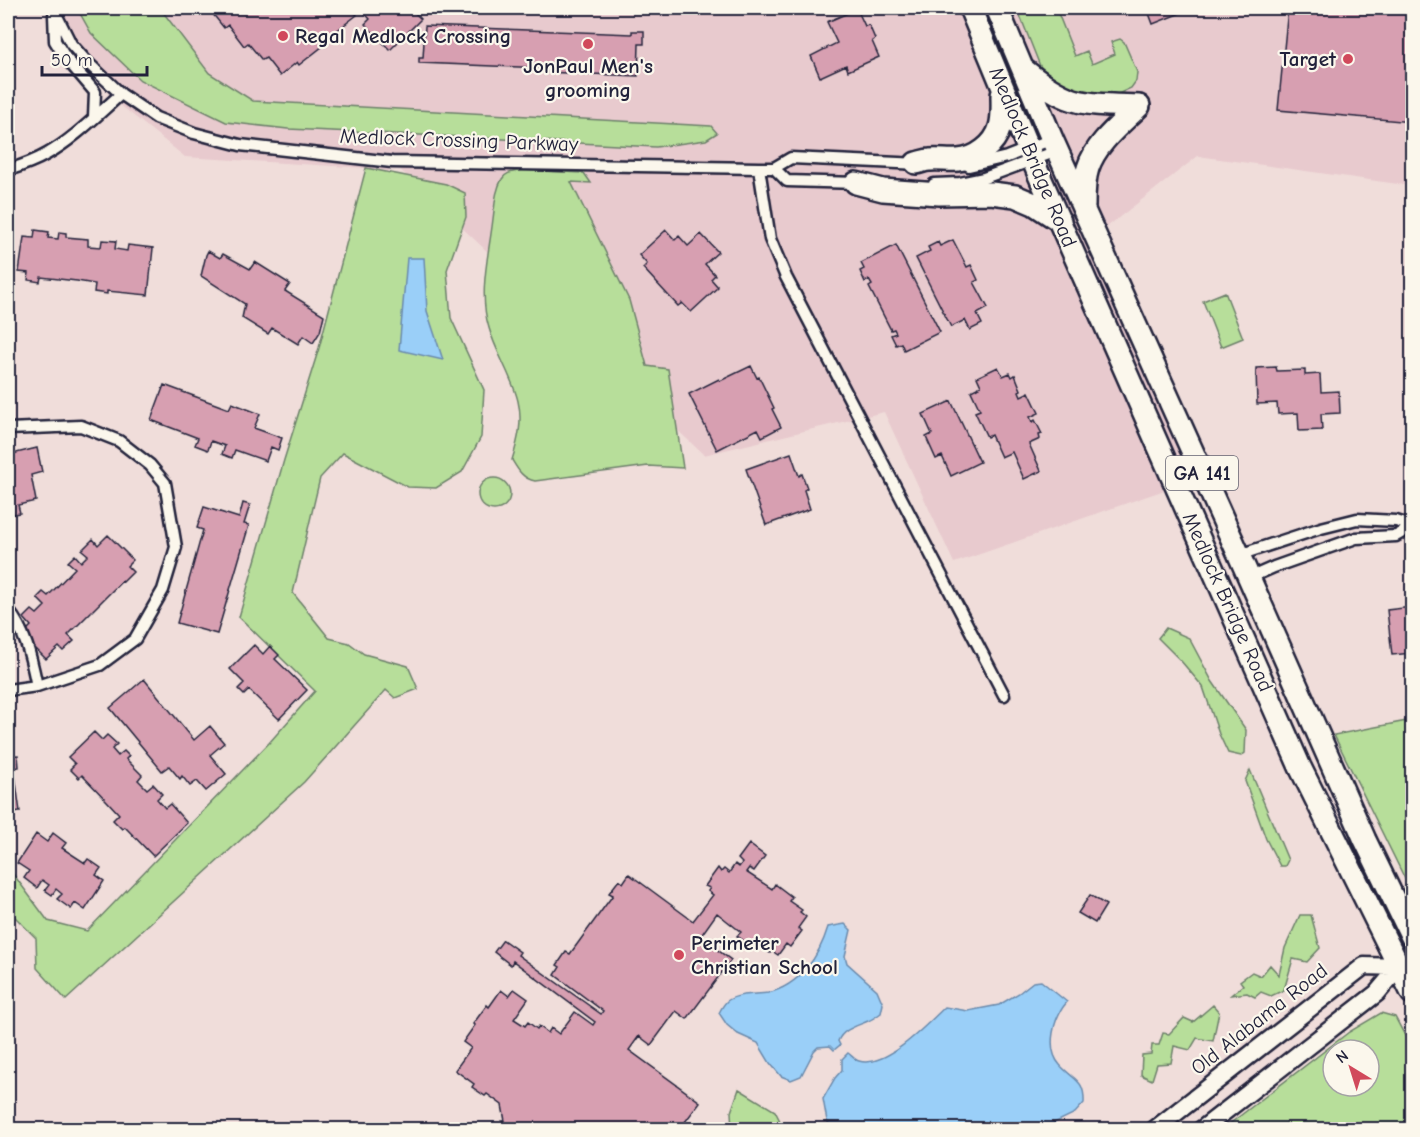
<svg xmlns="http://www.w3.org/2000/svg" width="1420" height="1137" viewBox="0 0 1420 1137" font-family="'Comic Neue',sans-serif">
	<rect width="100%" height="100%" fill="#f0ddda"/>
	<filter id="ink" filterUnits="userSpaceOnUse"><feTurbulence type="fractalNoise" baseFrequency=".0167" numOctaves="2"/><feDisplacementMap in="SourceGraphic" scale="12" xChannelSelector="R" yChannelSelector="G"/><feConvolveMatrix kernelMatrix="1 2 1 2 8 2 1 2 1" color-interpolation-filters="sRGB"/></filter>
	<g filter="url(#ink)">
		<path fill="#e8cace" d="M44 8H1412V186L1198 156 1090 240 1205 476 954 563 884 412 704 455 392 162 284 460 319 348 366 168 185 157 119 104 61 45Z"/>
		<path fill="#b7de9a" stroke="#6c806a" stroke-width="1.5" fill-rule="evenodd" d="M77 8H160L209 73 253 101 711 126 717 133 706 140 656 147 463 137 288 129 226 122 140 80 91 33Z
			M1017 8H1056L1075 56 1087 51 1092 64 1115 54 1111 42 1120 39 1124 42 1137 72 1136 81 1131 88 1118 94 1098 96 1067 92 1046 75 1040 66Z
			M366 168 446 184 465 193 466 217 447 270 451 318 484 390 481 437 462 472 436 488 408 487 343 453 320 478 293 593 329 638 349 643 364 654 408 666 418 689 395 698 386 690 304 782 66 1000 37 968 36 938 8 910V867L48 921 87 931 269 743 315 691 239 617 284 460 319 348Z
			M522 170 584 173 591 183 571 182 629 300 647 366 668 369 683 468 648 466 535 481C523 479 518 470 512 460 518 441 523 421 518 401 512 376 496 353 489 328 478 293 489 254 493 219 495 205 495 191 502 179 506 172 514 172 522 170Z
			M1225 292 1243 338 1221 347 1203 301Z
			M478 494a16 16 0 1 1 32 0a16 16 0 1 1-32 0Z
			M1166 628 1189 638 1212 681 1246 730 1245 753 1241 756 1228 753 1219 734 1203 687 1181 661 1158 638Z
			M1412 720V893L1334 735Z
			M1250 770 1288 860 1285 866H1280L1266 839 1245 781Z
			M1300 915H1311L1320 948 1307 962 1293 959 1284 990 1271 996 1261 992 1255 997 1247 993 1231 995 1243 985 1240 981 1252 972 1261 976 1270 965 1279 975 1285 948Z
			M1213 1005 1219 1012 1213 1041 1197 1038 1190 1050 1174 1046 1171 1063 1157 1064 1152 1080 1141 1075 1142 1055 1151 1054 1152 1045H1159L1163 1033 1169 1034 1184 1018 1193 1022Z
			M1381 1013 1395 1017 1412 1049V1129H1223L1349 1032ZM1333 1050H1369V1086H1333Z
			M739 1089 775 1111 784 1129H732L731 1112Z"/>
		<path fill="#9acff8" stroke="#6a8aac" stroke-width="1.5" d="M407 258H424L427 311 443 360 399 350Z
			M845 924 851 930 845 956 847 963 877 990 883 1004 881 1013C877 1016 873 1019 868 1021 857 1026 843 1029 838 1041L840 1045 834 1050 830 1046 818 1047 814 1051 801 1076 791 1080 781 1076 770 1063 758 1043 738 1034 727 1025 719 1013C721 1009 724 1004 727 1001 738 993 755 995 768 993 800 985 819 957 828 927Z
			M1041 981 1067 1002C1054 1017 1045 1048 1060 1065 1073 1080 1085 1079 1084 1103L1075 1113 1042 1129H833L827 1121 823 1099 835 1078 842 1070V1059L848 1053C851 1055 855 1060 859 1061 886 1069 927 1024 945 1007L968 1011 999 1005 1019 993 1033 982Z"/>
		<path fill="#d79fb1" stroke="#22223b" stroke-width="1.5" d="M208 8H351L357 15 321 43 323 46 299 65 297 62 280 76 266 58 262 60 248 43 244 46 228 25 224 28Z
			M360 8H410L421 19 390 50 365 24 370 19Z
			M1147 8H1193L1153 24Z
			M1288 8H1412V122L1278 110Z
			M857 9 865 26 869 25 875 39 872 41 879 57 848 71 846 65 820 77 811 56 837 43 827 22Z
			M425 26 632 34V31H644V44H639L638 76 544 72V68L419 63V58H423Z
			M35 230 49 232 48 238 58 239 59 232 66 233V237L88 239V246L101 247 102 240 116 241 115 249 127 251 128 245 153 248 148 295 107 291V294L94 292 95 284 77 281 41 277 40 282 28 280 29 273 19 272 24 237 34 238Z
			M666 230 675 240 679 236 688 246 701 234 718 252 705 264 715 275 711 279 718 287 691 312 682 303 678 306 643 268 647 264 639 255Z
			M953 240 967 267 971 265 978 280 974 282 988 308 977 314 982 324 970 330 965 320 951 327 916 258 930 251 928 247 938 242 940 246Z
			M896 245 940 332 904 350 901 343 896 345 891 335 896 333 894 329 891 330 869 287 872 285 869 280 865 282 860 271 864 269 861 263Z
			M208 251 220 258 223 254 250 269 255 262 290 284 285 291 324 315 320 332 313 343 303 336 298 344 272 328 268 334 242 318 245 304 201 276 206 255Z
			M751 366 757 378 759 377 774 408 772 409 781 427 762 437 758 429 717 450 689 394 719 379 720 381Z
			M998 367 1003 376 1010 373 1012 377 1015 375 1021 390 1019 391 1021 396 1029 392 1039 413 1030 417 1032 422 1035 420 1042 434 1039 435 1040 439 1029 444 1041 471 1024 479 1012 452 1001 457 991 435 987 437 975 412 980 410 971 391 981 386 977 377Z
			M1276 367 1277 371 1305 370V375L1320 374 1321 392 1339 391 1340 413 1321 414 1322 430 1299 431 1298 413 1278 414 1277 403 1257 404 1256 368Z
			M164 385 229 409 232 403 260 414 254 428 282 438 278 450 271 447 266 461 235 450 232 458 222 454 225 446 211 441 208 450 195 445 198 438 151 420Z
			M951 401 980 462 951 476 942 456 936 459 926 437 932 434 923 414Z
			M37 448 42 472 31 475 36 501 18 505 20 513 8 515V455Z
			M791 453 799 476 802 474 807 488 804 490 810 509 766 525 746 469Z
			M243 503 250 505 244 524 249 525 217 634 177 623 203 530 197 528 204 507 239 518Z
			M108 535 133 560 127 566 133 572 123 582 122 581 68 635 74 641 63 651 59 647 46 659 22 635 31 626 24 618 32 610 37 614 45 606 37 598 43 592 48 596 75 568 68 562 75 555 81 562 88 555 82 550 93 539 98 545Z
			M1412 607V653L1392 655 1387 610Z
			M254 645 263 654 270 646 279 655 275 659 307 690 279 719 249 690 244 695 238 689 244 683 230 669Z
			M144 679 194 740 210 726 224 743 210 755 226 774 206 791 197 781 190 786 182 776 180 779 169 766 162 771 110 708Z
			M94 732 102 740 107 735 117 744 112 749 118 756 124 751 129 756 126 759 142 775 138 780 147 789 153 784 162 794 157 799 165 808 170 804 187 823 153 856 125 827 122 829 113 820 119 814 107 801 82 775 79 778 70 769 75 764 68 757Z
			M18 755 19 767 14 768 20 812 8 814V756Z
			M53 833 66 843 62 848 85 863 88 859 101 868 96 875 104 881 85 910 75 903 71 909 57 899 62 894 56 889 52 895 45 890 49 885 42 880 37 888 24 878 29 871 17 863 36 834 47 842Z
			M749 844 765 856 754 871 749 868 746 872 772 889 775 884 792 897 789 901 802 910 800 912 806 917 798 928 802 931 790 947 786 944 778 955 772 951 770 953 758 944 754 948 737 936 741 932 717 913 700 937 731 960 687 1019 676 1011 651 1045 639 1036 629 1050 700 1102 679 1130H482L503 1126 502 1121H505L502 1105 487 1094 485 1096 472 1087 474 1084 455 1070 471 1048 463 1042 475 1025 473 1024 487 1005 489 1007 501 990 509 996 514 989 528 999 514 1019 525 1026 528 1022 537 1029 539 1026 548 1033 551 1028 559 1034 575 1012 593 1025 595 1022 513 961 511 965 494 952 503 940 520 952 518 955 601 1014 603 1011 555 975 560 967 557 965 566 952 570 954 613 895 609 893 619 880 623 883 629 874 693 921 713 895 708 891 710 888 705 886 718 868 721 872 724 869 729 873 735 864 739 867 742 863 738 859Z
			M1090 895 1106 905 1095 923 1078 913Z"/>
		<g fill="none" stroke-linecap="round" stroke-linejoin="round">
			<g stroke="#22223b" stroke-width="15">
				<path id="street" d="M53 8 71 44 87 62 121 94 156 118 194 133 240 145 392 162 759 168H774L791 158 920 164
					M54 15 55 41 65 57 95 92 94 117
					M969 166 1007 157 1052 139
					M759 168 770 239 786 277 1004 695
					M774 168 787 181 858 183
					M8 170C21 166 35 161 47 154 74 139 98 114 121 94
					M934 184 960 183 984 178 1057 151
					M8 429 81 426 119 441 150 465 165 483 176 547 163 590 135 639 100 665 37 686 8 690
					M1239 555 1321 528 1357 519 1396 521 1412 526
					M1249 578 1274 567 1356 538 1396 536 1412 527
					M8 610C26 632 31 658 37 686"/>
			</g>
			<g stroke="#22223b" stroke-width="21">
				<path id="secondary" d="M1154 1130 1364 966 1399 967
					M1201 1130 1377 993 1399 967 1412 960"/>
			</g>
			<g stroke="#22223b" stroke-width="26">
				<path id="highway" d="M970 8 1039 175 1300 767 1412 993
					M997 8 1052 139 1239 555 1365 840 1412 937
					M1023 69C1037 80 1051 91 1068 98 1088 106 1117 105 1139 106
					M916 163C921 162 925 160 930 160 939 159 949 161 958 160 976 159 995 145 1000 127 1003 117 1002 105 1002 95
					M856 183 883 190 939 194 991 193 1015 196 1034 204 1060 221
					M1084 206C1084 193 1084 180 1088 168 1096 143 1121 124 1139 106"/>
			</g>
			<use href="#street" stroke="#fbf7ec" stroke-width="10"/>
			<use href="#secondary" stroke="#fbf7ec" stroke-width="16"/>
			<use href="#highway" stroke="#fbf7ec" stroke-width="21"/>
		</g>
	</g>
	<g fill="#d1495b" stroke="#fbf7ec" stroke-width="2">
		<circle cx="283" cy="36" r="6"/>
		<circle cx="588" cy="44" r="6"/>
		<circle cx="1348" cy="59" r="6"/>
		<circle cx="679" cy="955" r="6"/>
	</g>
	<g text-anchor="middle" stroke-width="4.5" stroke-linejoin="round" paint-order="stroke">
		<rect fill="#fbf7ec" stroke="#636270" stroke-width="1.5" x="1166" y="456" width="72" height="34" rx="4.5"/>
		<g font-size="20" font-weight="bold" fill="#22223b">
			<text x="1202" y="480">GA 141</text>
		</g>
		<g font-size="21" font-weight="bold" fill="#22223b" stroke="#fbf7ec" text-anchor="start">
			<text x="295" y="43">Regal Medlock Crossing</text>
			<text x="1336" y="66" text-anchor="end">Target</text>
			<text x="588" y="73" text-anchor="middle">JonPaul Men's<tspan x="588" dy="24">grooming</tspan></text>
			<text x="691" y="950">Perimeter<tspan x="691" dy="24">Christian School</tspan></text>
		</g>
		<g font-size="21" fill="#22223b" stroke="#fbf7ec">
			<text transform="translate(459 140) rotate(2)" y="7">Medlock Crossing Parkway</text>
			<text transform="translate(1033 157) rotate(67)" y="7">Medlock Bridge Road</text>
			<text transform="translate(1228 602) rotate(66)" y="7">Medlock Bridge Road</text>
			<text transform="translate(1259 1019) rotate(-38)" y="7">Old Alabama Road</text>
		</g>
	</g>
	<rect width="1420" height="1137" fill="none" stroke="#fbf7ec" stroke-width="30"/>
	<rect x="15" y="15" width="1390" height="1107" fill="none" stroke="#22223b" stroke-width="2" filter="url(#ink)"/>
	<g transform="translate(1351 1068) rotate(322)"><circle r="28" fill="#fbf7ec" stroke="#a4a2a5" stroke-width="1.5"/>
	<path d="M0-4.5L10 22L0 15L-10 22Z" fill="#d1495b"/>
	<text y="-9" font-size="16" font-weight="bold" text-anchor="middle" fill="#22223b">N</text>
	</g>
	<path d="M42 66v9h105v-9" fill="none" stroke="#22223b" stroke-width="3"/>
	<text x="51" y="66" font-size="18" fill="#22223b" stroke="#fbf7ec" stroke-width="4.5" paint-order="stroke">50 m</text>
</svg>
